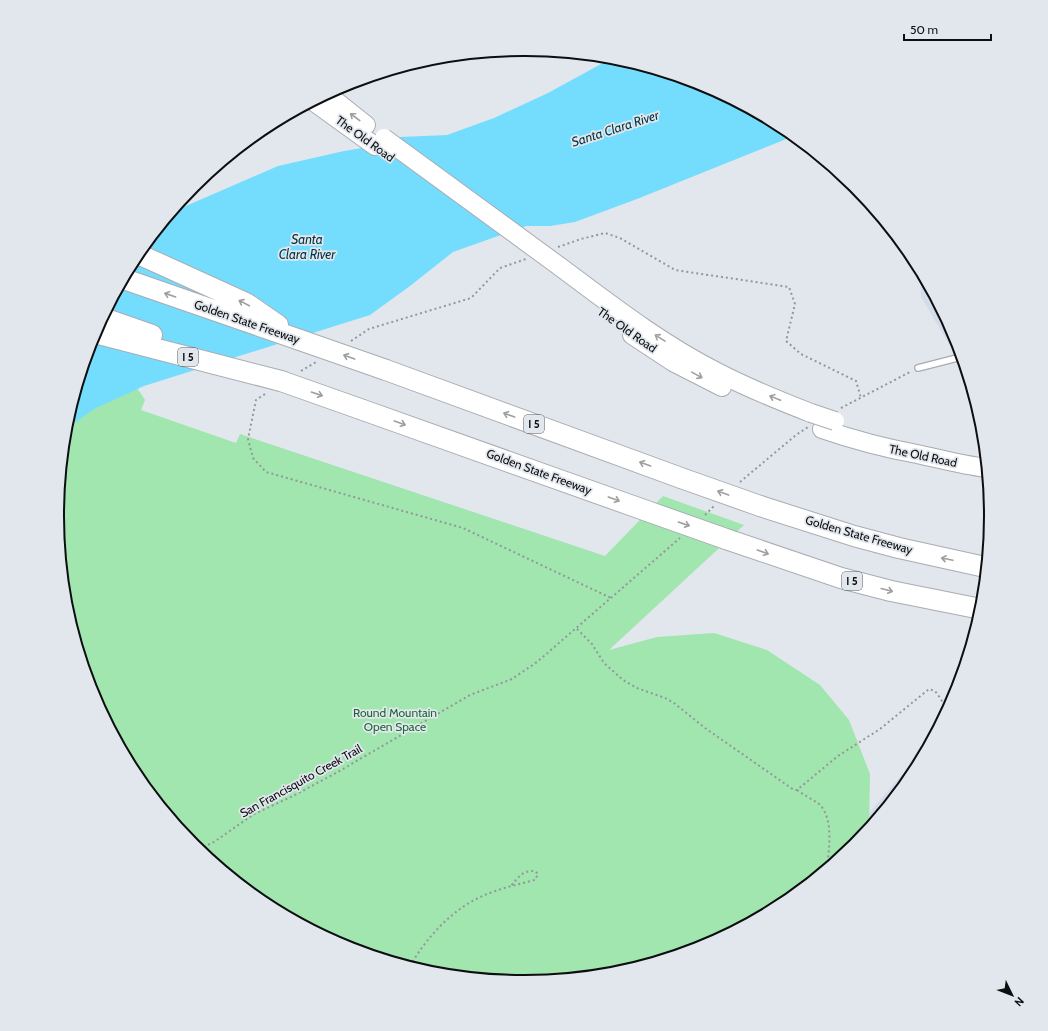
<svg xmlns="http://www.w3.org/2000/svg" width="1048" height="1031" viewBox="0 0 1048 1031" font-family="Cabin,sans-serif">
	<rect width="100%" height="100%" fill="#e2e7ed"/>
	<path fill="#d3ddea" d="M920 272 955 337 965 371 921 297Z
		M929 743 912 775 869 827V813L905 771 919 748Z"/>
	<path fill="#a0e6ae" d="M129 376 145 400 141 410 236 443 240 434 605 556 663 496 744 525 609 650 657 637 714 633 767 650 820 685 849 720 870 774 869 827 854 846 783 904 702 947 615 973 524 982 433 973 345 946 265 903 194 845 136 774 93 694 66 606 58 515 67 424Z"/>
	<path fill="#74ddfe" d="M612 58 703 85 783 128 794 136 637 199 575 222 550 226H526L453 252 410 286 370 315 144 386 94 409 66 429 93 337 136 256 172 212 278 166 344 151 362 148 400 137 447 135 494 118 548 93Z"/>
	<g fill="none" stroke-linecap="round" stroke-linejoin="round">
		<g stroke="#a8acb3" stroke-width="8">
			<path id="service" d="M918 368 961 357"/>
		</g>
		<g stroke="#a8acb3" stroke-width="20">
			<path id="primary" d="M327 94 366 125
				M314 102 375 146
				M559 266C610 304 661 344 719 373 748 388 780 401 811 413
				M632 335 673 362 722 387
				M822 429C854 440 884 448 917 454 940 459 962 465 986 468"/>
		</g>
		<g stroke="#a8acb3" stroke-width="22">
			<path id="motorway" d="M138 254 246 303 278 325
				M124 279 300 340
				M103 318 152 335
				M95 333 281 381
				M386 370 681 478
				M363 410 647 511
				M760 506 854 536 899 548 985 567
				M726 539 841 578 891 591 981 609"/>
		</g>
		<path stroke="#93979b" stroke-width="2" stroke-dasharray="2 3" stroke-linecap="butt" d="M558 247 581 239 605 233 620 238 675 270 789 287 795 304 786 341 801 354 856 381 861 398
			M351 341 369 329 471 298 500 268 526 259
			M301 371 316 362
			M265 394 256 400 248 439 253 458 266 472 463 528 611 598
			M841 408 910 372
			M740 482 796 435 808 427
			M705 515 715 505
			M577 629 592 644 604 663 623 680 637 688 665 698 674 703 705 728 794 790H797L838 756 880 729 929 689 935 691 941 699 946 710
			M797 790C804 795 812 799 819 804 834 818 829 849 827 868
			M199 849 214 842 254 814 293 796 336 773 470 695 512 679 537 662 680 538
			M410 966C428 935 456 905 490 893 505 887 520 884 535 880L538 874 535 871C522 870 518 878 510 887"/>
		<use href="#service" stroke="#fff" stroke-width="5.5"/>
		<use href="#primary" stroke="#fff" stroke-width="18"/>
		<use href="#motorway" stroke="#fff" stroke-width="20"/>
		<g stroke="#a8acb3" stroke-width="20" stroke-linecap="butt">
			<path id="primary-bridge" d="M384 138 559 266
				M811 413 835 421"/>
		</g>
		<g stroke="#a8acb3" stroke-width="22" stroke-linecap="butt">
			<path id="motorway-bridge" d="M300 340 386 370
				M281 381 363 410
				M681 478 760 506
				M647 511 726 539"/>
		</g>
		<use href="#primary-bridge" stroke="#fff" stroke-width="18"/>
		<use href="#motorway-bridge" stroke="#fff" stroke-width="20"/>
	</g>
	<defs><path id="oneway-shaft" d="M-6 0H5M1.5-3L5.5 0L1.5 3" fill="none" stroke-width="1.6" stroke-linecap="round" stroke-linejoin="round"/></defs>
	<g stroke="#9e9f9f">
		<use href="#oneway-shaft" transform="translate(355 117) rotate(-143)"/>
		<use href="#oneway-shaft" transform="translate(170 295) rotate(-161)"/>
		<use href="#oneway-shaft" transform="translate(244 303) rotate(-152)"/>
		<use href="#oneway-shaft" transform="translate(660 338) rotate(-148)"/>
		<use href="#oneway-shaft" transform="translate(349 357) rotate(-160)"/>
		<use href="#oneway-shaft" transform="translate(697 375) rotate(29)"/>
		<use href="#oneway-shaft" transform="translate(317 394) rotate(19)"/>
		<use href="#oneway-shaft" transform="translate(775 398) rotate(-158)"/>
		<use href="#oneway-shaft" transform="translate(509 415) rotate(-160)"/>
		<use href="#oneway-shaft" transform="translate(400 423) rotate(20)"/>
		<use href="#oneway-shaft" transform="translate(645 464) rotate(-160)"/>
		<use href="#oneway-shaft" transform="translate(723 493) rotate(-160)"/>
		<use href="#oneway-shaft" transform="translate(614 499) rotate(20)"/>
		<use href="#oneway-shaft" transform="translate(684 524) rotate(19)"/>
		<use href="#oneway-shaft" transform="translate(763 552) rotate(20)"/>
		<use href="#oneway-shaft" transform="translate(947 559) rotate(-168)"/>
		<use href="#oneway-shaft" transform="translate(887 590) rotate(15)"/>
	</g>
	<g text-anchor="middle" stroke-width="3.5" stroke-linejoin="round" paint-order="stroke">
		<g fill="#e2e7ed" stroke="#4c4f52" stroke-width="1">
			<rect x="178" y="348" width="20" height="18" rx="3"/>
			<rect x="524" y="415" width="20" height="18" rx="3"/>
			<rect x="842" y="572" width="20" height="18" rx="3"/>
		</g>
		<g font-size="11" font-weight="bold" fill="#0c0e10">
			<text x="188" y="361">I 5</text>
			<text x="534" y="428">I 5</text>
			<text x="852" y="585">I 5</text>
		</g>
		<g font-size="12" fill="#0c0e10" stroke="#e2e7ed">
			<text transform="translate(365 139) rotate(36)" y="4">The Old Road</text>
			<text transform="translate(247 322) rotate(19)" y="4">Golden State Freeway</text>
			<text transform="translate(627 330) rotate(35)" y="4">The Old Road</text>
			<text transform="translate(923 456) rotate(12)" y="4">The Old Road</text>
			<text transform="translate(539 472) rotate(20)" y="4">Golden State Freeway</text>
			<text transform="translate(859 535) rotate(16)" y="4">Golden State Freeway</text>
			<text transform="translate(301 781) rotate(-29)" y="4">San Francisquito Creek Trail</text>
		</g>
		<g font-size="12" fill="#1a6734" stroke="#e2e7ed">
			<text x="395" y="717">Round Mountain<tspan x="395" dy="14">Open Space</tspan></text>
		</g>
		<g font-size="13" font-style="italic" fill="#003441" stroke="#e2e7ed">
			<text transform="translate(615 128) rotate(-18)" y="5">Santa Clara River</text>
			<text x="307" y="244">Santa<tspan x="307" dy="15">Clara River</tspan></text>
		</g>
	</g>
	<path d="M0 0H1048V1031H0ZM523 56H525A459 459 0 0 1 984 515V516A459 459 0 0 1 525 975H523A459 459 0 0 1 64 516V515A459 459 0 0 1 523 56Z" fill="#e2e7ed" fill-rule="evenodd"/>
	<path fill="none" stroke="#0c0e10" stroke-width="2" d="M523 56H525A459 459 0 0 1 984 515V516A459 459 0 0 1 525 975H523A459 459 0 0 1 64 516V515A459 459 0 0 1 523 56Z"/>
	<g transform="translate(1012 995) rotate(133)" stroke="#e2e7ed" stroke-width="3" paint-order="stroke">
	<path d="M0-3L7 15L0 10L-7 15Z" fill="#0c0e10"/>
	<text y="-6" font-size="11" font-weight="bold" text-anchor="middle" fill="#0c0e10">N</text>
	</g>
	<path d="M904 34v6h87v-6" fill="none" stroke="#0c0e10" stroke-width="2"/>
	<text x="910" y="34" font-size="12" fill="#0c0e10" stroke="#e2e7ed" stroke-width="3" paint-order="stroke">50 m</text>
</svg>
